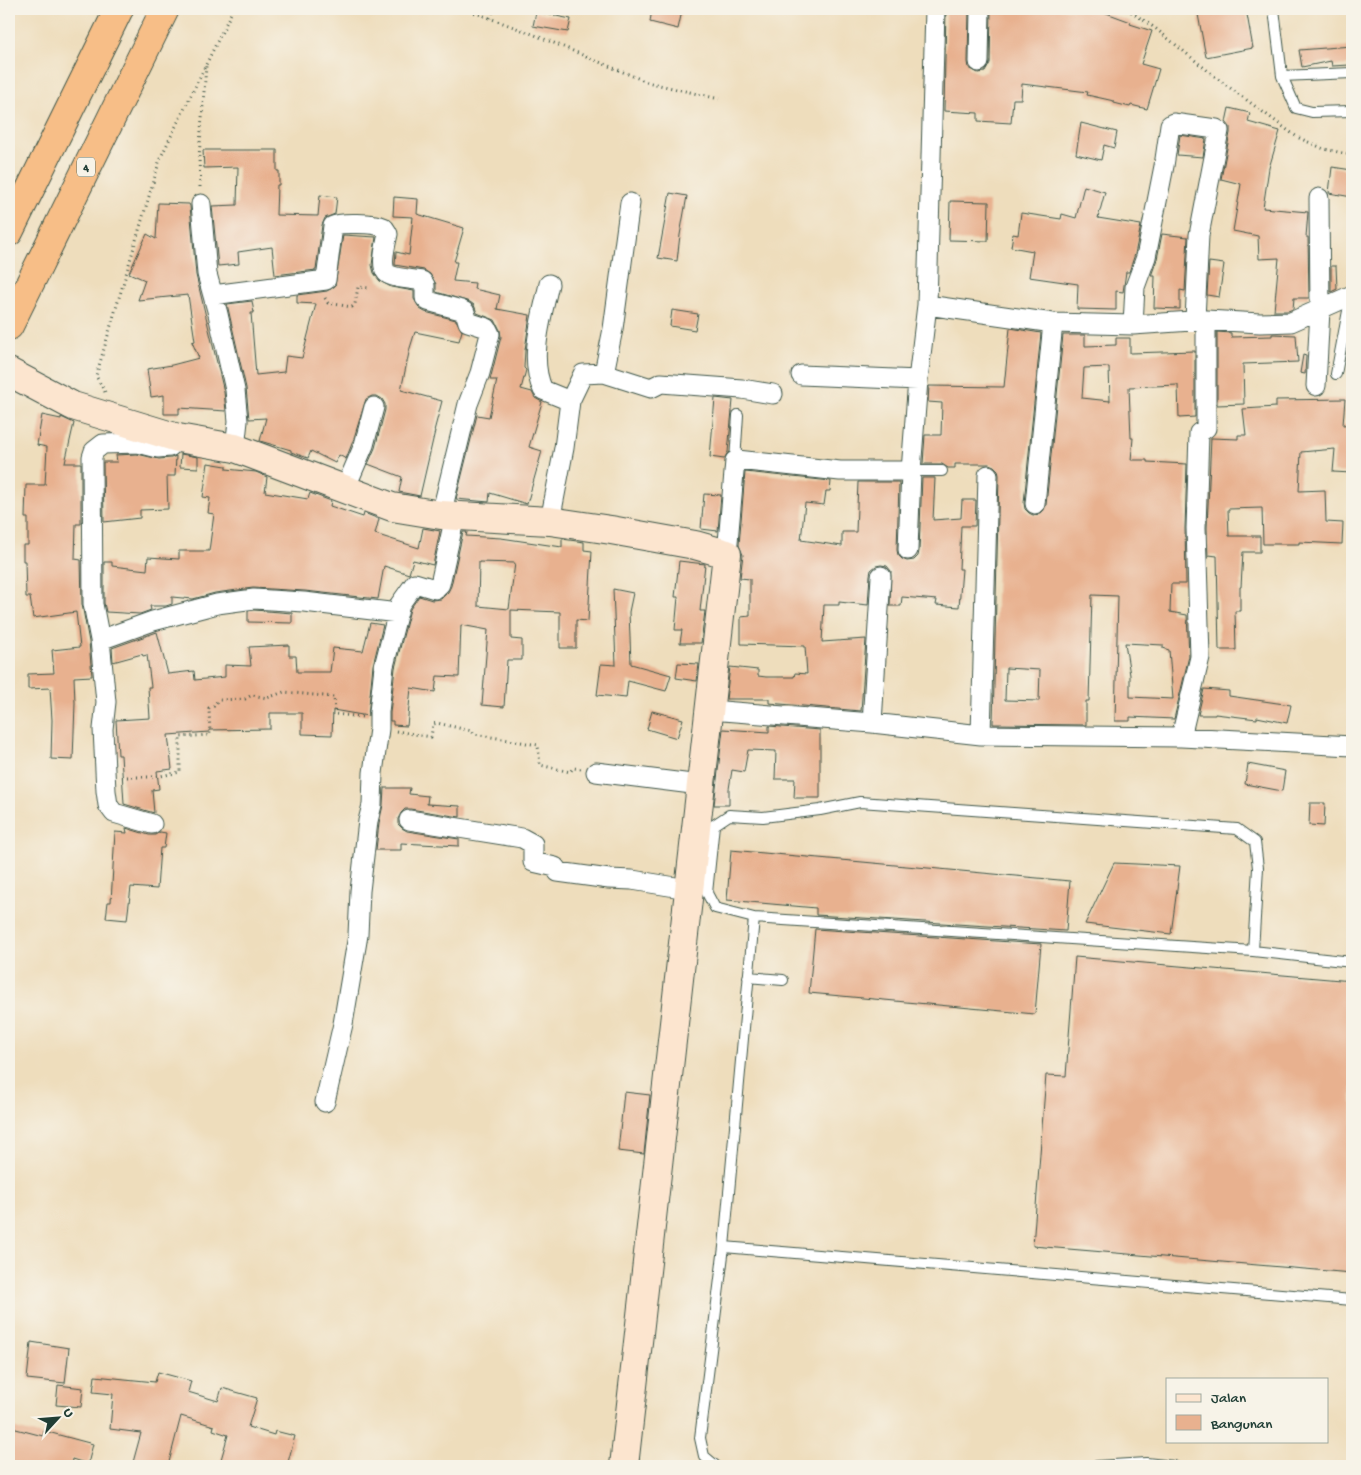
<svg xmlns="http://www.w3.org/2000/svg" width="1361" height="1475" viewBox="0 0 1361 1475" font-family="'Gochi Hand',sans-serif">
	<rect width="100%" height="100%" fill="#f7f3e8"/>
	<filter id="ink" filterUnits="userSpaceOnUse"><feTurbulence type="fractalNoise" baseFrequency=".02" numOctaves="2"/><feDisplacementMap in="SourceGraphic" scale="10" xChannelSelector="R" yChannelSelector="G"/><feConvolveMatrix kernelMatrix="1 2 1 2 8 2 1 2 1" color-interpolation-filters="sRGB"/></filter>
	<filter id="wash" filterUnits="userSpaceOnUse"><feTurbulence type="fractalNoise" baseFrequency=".0096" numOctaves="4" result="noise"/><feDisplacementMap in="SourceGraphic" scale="20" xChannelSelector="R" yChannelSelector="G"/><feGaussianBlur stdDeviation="1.12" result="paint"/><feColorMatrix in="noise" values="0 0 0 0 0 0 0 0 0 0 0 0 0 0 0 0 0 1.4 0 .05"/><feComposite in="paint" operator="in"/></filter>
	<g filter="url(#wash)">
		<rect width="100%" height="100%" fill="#eeddbc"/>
		<g id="blocks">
			<path fill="#e8b18f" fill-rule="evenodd" d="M652 9H673L682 11 678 29 650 22Z
				M946 9H969L968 62 969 68 978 73 985 72 990 63 991 9H1063L1101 11 1131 22 1130 24 1152 31 1141 64 1159 69 1147 109 1131 105 1130 107 1114 103V101L1087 95 1088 92 1022 84 1021 99H1013L1011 123 978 121V113L944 111Z
				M1197 9H1246L1253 48 1206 57Z
				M536 12 571 19 568 32 533 26Z
				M1352 46V56L1349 57 1350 65 1332 66 1331 61 1302 67 1299 50Z
				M1229 108 1250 113 1248 122 1280 131 1269 168 1263 208 1308 212 1306 237H1308L1309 298H1294L1293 309 1288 311H1274L1279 258 1259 259 1258 236 1233 231 1241 184 1221 179 1230 133V127L1226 122Z
				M1081 123 1117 132 1114 148 1104 145 1101 160 1076 154Z
				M1180 135 1206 139 1203 157 1177 155Z
				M203 150H277V171H279V185H277L276 215 318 216 320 195 337 197 335 214 325 218 322 225 316 270 275 275 272 247 238 252 239 264 218 266 212 206 237 205 238 167 204 168Z
				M1332 167 1352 170V197L1329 193Z
				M1084 186 1105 192 1098 218 1141 225 1135 254 1129 272H1126L1123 292 1116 291V310L1077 309 1078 284 1029 277 1033 251 1011 247 1013 234 1018 235 1021 213 1061 219 1062 214 1076 218Z
				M670 193 687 196 680 235 677 261 658 258Z
				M394 197 418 199 417 214 464 228 454 262H457L453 281 475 283 474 289 500 295 497 309 530 315 525 350 524 368 526 370 521 389 532 392 535 398 542 402 529 447 542 451 527 504 490 493 489 502 456 499 477 415 489 417 497 380H490L501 337 500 330 495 320 477 313 474 305 470 302 436 292V284L430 274 424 270 395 265 396 252 409 255 413 217 393 216Z
				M950 201 989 202 988 241 949 240Z
				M158 203 189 204 190 206 196 275 224 392 226 411 179 408V414H164V395L151 397 147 369 172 365 199 358 192 342 195 341 188 295 138 300 145 280 129 273 147 234 156 239Z
				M1162 234 1188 237 1185 291 1180 290V309L1154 308 1155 276H1151L1157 259Z
				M343 235 376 237 372 265 374 273 380 281 391 287 414 291V299L420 309 425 312 456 320 462 331 459 341 415 332 410 348 401 390 442 401 434 431H435L420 496 399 492 402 477 368 464 375 448 385 410V404L382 399 377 396H372L366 399 353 441 346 459 339 455 335 463 311 451 308 458 291 452V450L260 441 266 418 249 419 246 388 227 304 252 301 254 313H251L256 375 284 372 286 356 302 358 316 304 297 303V295L327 291 335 286Z
				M1209 262 1224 264 1219 297 1207 295Z
				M1331 266H1336L1337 289 1331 292Z
				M672 310 698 314 695 330 670 326Z
				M1010 328 1041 333 1024 503 1025 509 1029 513 1033 515 1040 514 1044 510 1046 505 1063 335H1085V346L1116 345V338H1130V353L1195 351V417L1179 418 1178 385 1129 387 1131 438H1133L1131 460H1147V462L1187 464 1185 528 1186 584H1171L1170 612 1187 615 1189 656 1174 719 1130 717V721H1115L1118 596 1092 595 1089 701H1086V725L993 724 999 475 998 470 994 466 989 464H955V468H948L942 464H923L925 435H941L942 403 928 402 929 386 1004 387ZM1109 367 1110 401 1082 398 1084 368ZM1125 643 1163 645V648L1169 650 1173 699 1130 697V675ZM1006 668 1040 670 1039 701 1005 700Z
				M1217 332 1231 333V337L1272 336V334L1296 335 1298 362 1243 364 1244 404 1217 405Z
				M1303 355 1306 356 1305 374 1300 373Z
				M715 398 733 400 728 452 724 459 710 457Z
				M1345 399 1343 425 1352 424V473L1333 472 1335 449 1301 452 1299 491 1325 490 1326 522 1343 523 1342 544 1299 542V544H1263L1262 508 1228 509 1229 536H1260V552H1243L1241 587H1240V611H1235L1236 650H1219L1217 556 1209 555 1208 558 1207 528 1211 438 1238 439V435H1246L1243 409 1276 407V400Z
				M42 415 61 419V417L74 423 65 463H81V524H76L75 559 81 560 82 604 89 642 92 676 74 677 75 703 73 760 51 759 52 720 50 688 28 689V674L54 673 52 650 80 647 76 612 33 618 30 597H26L25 561H23V545H28V518H25L26 485H45L47 447 37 445Z
				M137 454 159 459 171 458 176 456 175 476H167L168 509 140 510V518L104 522 103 462H117L116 455Z
				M181 454 198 457V468L180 467Z
				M208 463 226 466V469L256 472 267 477 265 492 308 499 310 493 331 501 330 506 363 517 364 513 379 519 375 534 419 548 423 528 440 531 433 565 413 560 409 574 384 566 378 599 305 591 253 588 215 593 193 599 172 597V604L166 606H150L151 610 140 614 106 612 104 603V562H112V566L147 570 148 557 179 559V551H209L214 514 208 513 210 498 203 497Z
				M745 472 831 481 830 491H826L824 505 805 503 801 540 842 546V532H856L858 482H899L897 550 898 555 902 559 907 561 914 560 918 556 919 551 922 478H935L933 520 961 518 962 500H976L975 526H961L959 569H962L959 607 936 605 937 600 902 597 901 606H890L891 571 887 566 881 565 876 566 871 570 870 575 868 605 839 602V605H824L822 642 866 639 861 711 769 703V699H726L730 667 758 670V676L766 677H794L795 673 807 674 805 646 741 644V617L750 616V579L740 578 743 555 739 545Z
				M704 494 721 495 718 531 701 529Z
				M463 532H467L466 536 501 538 562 547V539L584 542V550L592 551 588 621 576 620V648H560V612L511 610V639L522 640V660H507L504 707 482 705 488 630 461 625 459 677 437 676 435 692 411 688 407 726 393 725V721H390V713L395 668 410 609 419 596 432 600 441 599 448 592 451 586ZM479 562 515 563 509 609 478 606Z
				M679 561 705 564 700 611H705L701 643H680L682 630H675L678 597H675Z
				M613 589 633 593 629 612 631 664 671 675 666 691 628 681 626 698 597 695 601 664 616 665Z
				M254 610 292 613V623L248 622V611Z
				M370 623 383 625 373 665 368 716 333 710 332 735 302 734V713H270V729L209 730V732L168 735 172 769 157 771 159 789 152 790 154 813 124 804 121 755H118L116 720 150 718 148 687H151L147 655 143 656 142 654 113 662 112 648 157 632 168 674 194 671 195 680 225 677V665L251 666 249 647 289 645V656H296L297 672H330L333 648 363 651Z
				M678 663 699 664 697 681 676 678Z
				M1204 689 1229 691V696L1291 705 1287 723 1257 717V719L1215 714V715H1198Z
				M652 711 683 719 677 738 647 729Z
				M769 726 820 730V798H794L795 779H775L776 751 748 750 744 772 732 770 729 789V805H714L723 729 769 732Z
				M1248 764 1285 771 1282 791 1245 784Z
				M384 788H410L409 794 428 796 427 804 460 806V817L410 809H405L401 813 398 819V824L402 828 407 831 459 839V846L401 843V850H376L379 823 383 805Z
				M1310 803H1325L1324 826 1309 825Z
				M126 828 149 835H155L160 832 166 833 164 848H160L157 889 131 887 127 920 106 918 108 902H111L115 832 127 833Z
				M731 850 1070 881 1066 931 816 915V908L727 900Z
				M1114 863 1180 866 1171 934 1085 924Z
				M815 929 1041 944 1035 1014 809 993Z
				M1075 957 1352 981V1273L1033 1246 1046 1075 1066 1076Z
				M624 1092 650 1095 644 1154 618 1151Z
				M31 1342 69 1348 65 1383 27 1379Z
				M158 1372 191 1381 188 1392 218 1401 222 1388 257 1398 248 1427 274 1435 275 1431 295 1436 287 1466H275L259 1462 258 1466H233L220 1463 228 1435 213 1430 214 1426 181 1416 168 1466H132L141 1433 110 1429 113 1394 93 1392 95 1376 155 1382Z
				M58 1385 83 1388 81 1407 56 1405Z
				M12 1428 43 1436 44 1431 93 1444 88 1464 72 1459 71 1466H9V1429L12 1430Z"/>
		</g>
	</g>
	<g filter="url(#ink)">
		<use href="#blocks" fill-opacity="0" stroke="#3e5548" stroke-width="1"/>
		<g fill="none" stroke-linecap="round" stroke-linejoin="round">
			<g stroke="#3e5548" stroke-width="12">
				<path id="lane" d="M1274 9 1282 76 1296 108 1312 112 1352 111
					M1282 76 1352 73
					M1336 374 1351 295
					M735 461 738 415
					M911 471H942
					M754 918 724 1247 1352 1300
					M1253 951 754 918 715 908 707 893 714 825 729 815 763 817 820 810 860 802 1237 829 1255 842 1258 868 1253 951 1352 962
					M748 977 783 980
					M716 1466 704 1456 700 1438 724 1247
					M1097 1466 1146 1463 1174 1466"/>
			</g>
			<g stroke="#3e5548" stroke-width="21">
				<path id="street" d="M979 62 980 9
					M201 204 207 274 218 314 235 390 238 421 235 448
					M549 284C542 317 528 358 543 390L570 401
					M213 295 326 280 333 226C340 222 375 223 383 227 386 229 386 231 388 234 386 244 378 271 390 275 399 279 412 279 422 281L425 285V298L428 301 461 310 465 312 468 322 487 328 490 334 480 373 468 404 441 515
					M927 305 1053 323 1133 325 1206 320 1260 323 1291 322 1352 295
					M1133 325 1135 287 1146 257 1164 166 1170 125 1173 123 1216 129 1219 131 1199 235 1195 320
					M604 373 613 329 630 203
					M801 375 918 380
					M1316 386 1320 310 1319 198
					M345 489 364 445 374 407
					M1035 504 1053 323
					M550 521 564 448 570 401 583 374 604 373 651 388 661 383 742 389 773 394
					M908 550 911 471 918 380 927 305 935 9
					M727 554 735 461 737 460 840 471H911
					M100 640 153 621 217 604 254 599 304 602 398 613
					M710 710 872 723 981 735 1181 737 1352 746
					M872 723 881 576
					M981 735 988 475
					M1181 737 1200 657 1196 528 1199 433 1206 428V320
					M596 772 700 785
					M409 820 522 838 533 844V862L555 867 558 872 609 879 632 880 688 889
					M152 824 114 813 108 805 106 791 103 729 106 702 100 640 93 604 92 457 94 451 103 444 138 443 158 448 170 447 178 438
					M325 1102 343 1024 358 935 360 891 368 821 372 805 373 773 379 729V712L384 666 400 604 415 583 435 589 440 584 455 516"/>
			</g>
			<g stroke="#3e5548" stroke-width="30">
				<path id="secondary" d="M9 372 73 406 178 438 235 448 392 507 441 515 550 521 611 530 695 545 727 554 624 1466"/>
			</g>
			<g stroke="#3e5548" stroke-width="30">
				<path id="highway" d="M9 232 119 9
					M9 326 165 9"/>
			</g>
			<path stroke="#3e5548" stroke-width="3" stroke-dasharray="1 4" stroke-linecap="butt" d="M465 9 530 33 647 82 719 99
				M1127 9 1155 28 1218 79 1297 137 1324 149 1352 155
				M490 18 494 9
				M200 187 199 157 206 66
				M325 298 328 303 352 307 355 304 358 287 369 288
				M105 392 96 376 160 159 233 9
				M396 731 431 737 433 724 437 723 472 731 474 734 538 745 540 765 570 772 573 768 581 769
				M122 777H156L180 772V737L210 735 209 708 214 706 218 700 245 699 252 695 267 698 284 692 334 697 335 714 363 717"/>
			<use href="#lane" stroke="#fff" stroke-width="10"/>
			<use href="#street" stroke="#fff" stroke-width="19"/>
			<use href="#secondary" stroke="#fce5cf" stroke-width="28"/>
			<use href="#highway" stroke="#f7be87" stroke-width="28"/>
		</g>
	</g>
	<g text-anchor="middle" stroke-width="4" stroke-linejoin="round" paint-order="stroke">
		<rect fill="#f7f3e8" stroke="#60746a" stroke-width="1" x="77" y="157.5" width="18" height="19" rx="4"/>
		<g font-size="12" font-weight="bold" fill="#1f3d34">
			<text x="86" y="171">4</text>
		</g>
	</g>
	<rect width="1361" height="1475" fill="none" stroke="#f7f3e8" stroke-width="30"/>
	<rect x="1166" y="1378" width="162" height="65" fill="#f7f3e8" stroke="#a1aaa0"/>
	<rect x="1176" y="1394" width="25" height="8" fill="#fce5cf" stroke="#a1aaa0"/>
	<text x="1211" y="1402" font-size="15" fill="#1f3d34">Jalan</text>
	<rect x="1176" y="1415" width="25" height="15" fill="#e8b18f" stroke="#a1aaa0"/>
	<text x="1211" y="1428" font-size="15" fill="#1f3d34">Bangunan</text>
	<g transform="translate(58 1418) rotate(64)" stroke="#f7f3e8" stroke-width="4" paint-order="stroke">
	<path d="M0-4L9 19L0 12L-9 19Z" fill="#1f3d34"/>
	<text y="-8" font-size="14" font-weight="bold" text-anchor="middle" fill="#1f3d34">U</text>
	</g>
</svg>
